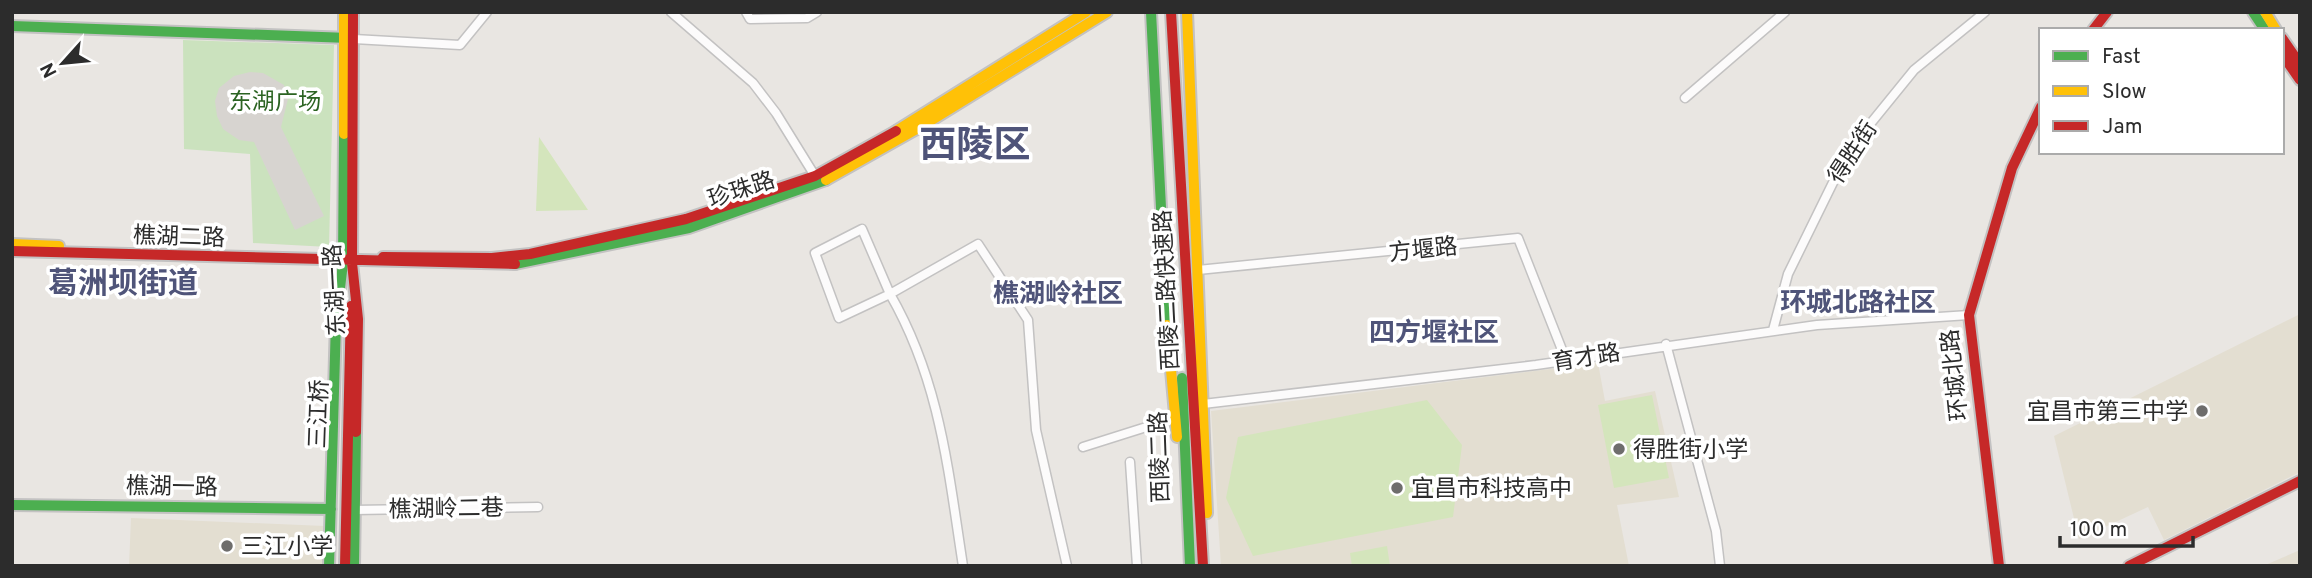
<svg xmlns="http://www.w3.org/2000/svg" width="2312" height="578" viewBox="0 0 2312 578" font-family="Overpass,'Noto Sans SC',sans-serif">
	<rect width="100%" height="100%" fill="#e9e6e2"/>
	<path fill="#e3ded1" d="M2300 314V472L2164 540 2148 507 2079 539 2054 436Z
		M1598 363 1605 401 1655 391 1679 497 1617 505 1629 566H1221L1211 411Z
		M131 518 325 526 323 566H129Z
		M2300 550V566H2263Z"/>
	<path fill="#cbe2be" d="M183 40 334 45 329 247 253 243 250 154 184 149Z"/>
	<path fill="#d4e5bc" d="M539 137 588 210 536 211Z
		M1652 395 1669 478 1614 488 1598 405Z
		M1427 400 1462 445 1453 517 1253 556 1226 498 1238 437Z
		M1387 546 1390 566H1352L1350 553Z"/>
	<path fill="#d7d4d0" d="M250 72 263 73 284 85 288 99 281 127 324 216 295 230 254 142 239 140 223 129 217 116 215 101 219 88 234 76Z"/>
	<g fill="none" stroke-linecap="round" stroke-linejoin="round">
		<g stroke="#c3c2c2" stroke-width="11">
			<path id="street" d="M671 12 753 83 776 113 815 176
				M746 12 750 19 807 18 817 12
				M354 39 460 45 487 12
				M1685 98 1785 12
				M862 229 890 294 839 318 815 253Z
				M1198 270 1518 238 1566 360
				M1773 330 1788 274 1849 150 1914 70 1985 12
				M1666 344 1716 531 1720 566
				M1203 404 1536 365 1817 325 1969 315
				M1083 447 1178 417
				M1130 462 1137 566
				M354 510 538 507
				M963 566C948 469 940 381 890 294L978 244 1028 320 1036 430 1067 566"/>
		</g>
		<g stroke="#c3c2c2" stroke-width="14">
			<path id="fast" d="M1151 12 1167 325
				M2253 12 2265 30
				M12 26 349 38
				M515 264 689 228 826 180
				M1182 378 1190 566
				M12 505 331 509
				M329 566 336 321 343 263 344 134
				M354 566 356 432"/>
		</g>
		<g stroke="#c3c2c2" stroke-width="14">
			<path id="slow" d="M1187 12 1207 513
				M2265 12 2276 30
				M896 131 1086 12
				M344 134V12
				M826 180 922 126 1107 12
				M12 244 59 246
				M1167 325 1177 437"/>
		</g>
		<g stroke="#c3c2c2" stroke-width="14">
			<path id="jam" d="M353 12 352 263 358 319 356 432
				M1171 12 1203 566
				M2093 30 2107 12
				M2282 38 2300 64
				M2282 54 2300 80
				M12 251 515 264
				M383 257 492 258 530 254 686 219 815 176 896 131
				M345 566 351 306
				M1999 566 1969 315 2012 168 2041 107
				M2129 566 2300 481"/>
		</g>
		<use href="#street" stroke="#fcfbfb" stroke-width="8"/>
		<use href="#fast" stroke="#4caf50" stroke-width="10"/>
		<use href="#slow" stroke="#ffc107" stroke-width="10"/>
		<use href="#jam" stroke="#c62828" stroke-width="10"/>
	</g>
	<g fill="#6e6d6c" stroke="#fff" stroke-width="2.5">
		<circle cx="2202" cy="411" r="7"/>
		<circle cx="1619" cy="449" r="7"/>
		<circle cx="1397" cy="488" r="7"/>
		<circle cx="227" cy="546" r="7"/>
	</g>
	<g text-anchor="middle" stroke-width="7" stroke-linejoin="round" paint-order="stroke">
		<g font-size="23" fill="#2b6321" stroke="#fff">
			<text x="275" y="109">东湖广场</text>
		</g>
		<g font-size="23" fill="#2c2c2c" stroke="#fff">
			<text transform="translate(1852 152) rotate(-57)" y="8">得胜街</text>
			<text transform="translate(741 189) rotate(-18)" y="8">珍珠路</text>
			<text transform="translate(179 236) rotate(2)" y="8">樵湖二路</text>
			<text transform="translate(1423 249) rotate(-6)" y="8">方堰路</text>
			<text transform="translate(334 290) rotate(-93)" y="8">东湖一路</text>
			<text transform="translate(1166 290) rotate(-93)" y="8">西陵二路快速路</text>
			<text transform="translate(1586 357) rotate(-9)" y="8">育才路</text>
			<text transform="translate(1954 375) rotate(-96)" y="8">环城北路</text>
			<text transform="translate(318 414) rotate(-88)" y="8">三江桥</text>
			<text transform="translate(1159 457) rotate(-92)" y="8">西陵二路</text>
			<text transform="translate(172 486) rotate(1)" y="8">樵湖一路</text>
			<text transform="translate(446 508) rotate(-1)" y="8">樵湖岭二巷</text>
		</g>
		<g font-size="23" fill="#2c2c2c" stroke="#fff" text-anchor="start">
			<text x="2188" y="419" text-anchor="end">宜昌市第三中学</text>
			<text x="1633" y="457">得胜街小学</text>
			<text x="1411" y="496">宜昌市科技高中</text>
			<text x="241" y="554">三江小学</text>
		</g>
		<g font-size="26" font-weight="bold" fill="#4f5479" stroke="#fff">
			<text x="1058" y="302">樵湖岭社区</text>
			<text x="1858" y="311">环城北路社区</text>
			<text x="1434" y="341">四方堰社区</text>
		</g>
		<g font-size="30" font-weight="bold" fill="#4f5479" stroke="#fff">
			<text x="123" y="293">葛洲坝街道</text>
		</g>
		<g font-size="37" font-weight="bold" fill="#4f5479" stroke="#fff">
			<text x="975" y="157">西陵区</text>
		</g>
	</g>
	<rect width="2312" height="578" fill="none" stroke="#2c2c2c" stroke-width="28"/>
	<rect x="2039" y="28" width="245" height="126" fill="#ffffff" stroke="#ababab" stroke-width="2"/>
	<rect x="2053" y="51" width="35" height="10" fill="#4caf50" stroke="#ababab" stroke-width="2"/>
	<text x="2102" y="63" font-size="21" fill="#2c2c2c">Fast</text>
	<rect x="2053" y="86" width="35" height="10" fill="#ffc107" stroke="#ababab" stroke-width="2"/>
	<text x="2102" y="98" font-size="21" fill="#2c2c2c">Slow</text>
	<rect x="2053" y="121" width="35" height="10" fill="#c62828" stroke="#ababab" stroke-width="2"/>
	<text x="2102" y="133" font-size="21" fill="#2c2c2c">Jam</text>
	<g transform="translate(63 63) rotate(243)" stroke="#ffffff" stroke-width="5" paint-order="stroke">
	<path d="M0-5L12 26L0 18L-12 26Z" fill="#2c2c2c"/>
	<text y="-10" font-size="19" font-weight="bold" text-anchor="middle" fill="#2c2c2c">N</text>
	</g>
	<path d="M2060 536v10h133v-10" fill="none" stroke="#2c2c2c" stroke-width="3.5"/>
	<text x="2070" y="536" font-size="21" fill="#2c2c2c" stroke="#ffffff" stroke-width="5" paint-order="stroke">100 m</text>
</svg>
